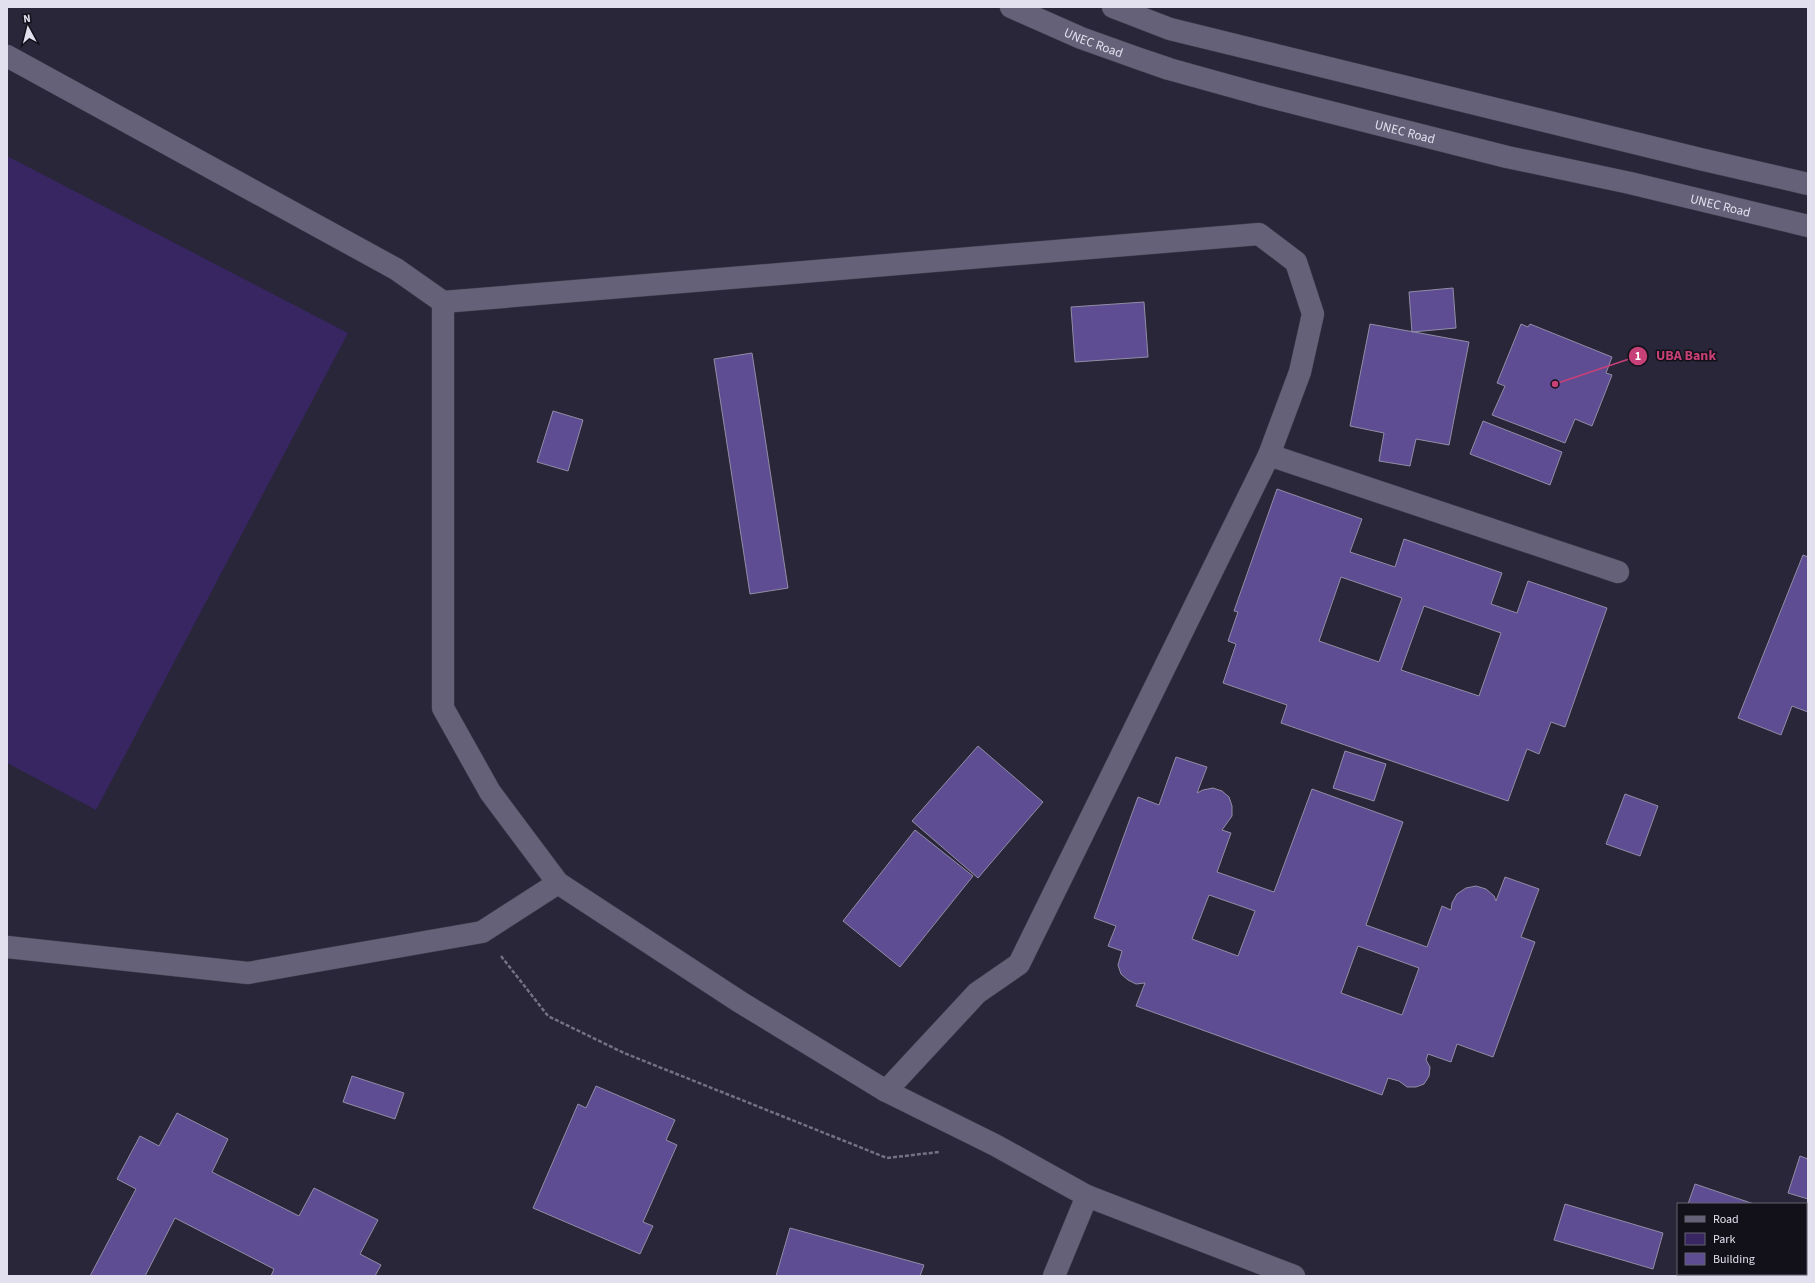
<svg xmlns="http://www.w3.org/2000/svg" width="1815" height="1283" viewBox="0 0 1815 1283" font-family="'Source Sans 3',sans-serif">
	<rect width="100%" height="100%" fill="#292639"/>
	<path fill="#382662" d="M7 156 348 333 96 810 7 763Z"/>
	<path fill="#5e4d92" stroke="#928da6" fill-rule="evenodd" d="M1453 288 1456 328 1412 332 1409 292Z
		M1144 302 1148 357 1075 362 1071 307Z
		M1370 324 1469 342 1449 445 1416 439 1410 466 1379 461 1384 433 1350 426Z
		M1521 324 1528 327 1530 324 1612 357 1606 373 1612 375 1592 426 1575 419 1565 443 1492 415 1505 386 1497 383Z
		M752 353 788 588 750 594 714 359Z
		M553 411 583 420 568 471 537 462Z
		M1483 421 1562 452 1550 485 1470 454Z
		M1277 489 1362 519 1350 552 1395 567 1404 539 1502 573 1491 604 1517 613 1528 581 1607 608 1565 727 1551 722 1539 754 1527 749 1508 801 1281 723 1287 705 1223 683 1236 644 1228 641 1238 612 1234 611ZM1341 577 1402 598 1379 662 1319 641ZM1424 606 1501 633 1479 696 1401 670Z
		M1803 555 1808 557V712L1792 706 1781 735 1738 718Z
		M978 746 1043 802 978 878 912 821Z
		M1345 751 1386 764 1374 801 1333 788Z
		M1176 757 1207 767 1197 793 1203 790 1213 788 1222 791 1229 797 1232 806V816L1222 830 1231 833 1217 872 1274 892 1312 789 1403 822 1366 925 1427 947 1442 906 1451 910 1452 903 1457 894 1466 888 1476 886 1486 889 1494 896 1496 901 1505 877 1539 889 1521 937 1535 942 1493 1057 1457 1044 1451 1062 1428 1054 1426 1060 1430 1067 1429 1076 1424 1084 1416 1087H1407L1399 1081 1388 1078 1382 1095 1136 1006 1145 983 1136 984 1128 980 1121 974 1118 965 1122 951 1108 946 1116 926 1094 918 1138 797 1159 805ZM1209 895 1255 911 1238 956 1192 939ZM1358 946 1419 968 1402 1015 1341 993Z
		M1625 794 1658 806 1640 856 1606 844Z
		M915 830 973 876 900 967 843 921Z
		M352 1076 404 1093 395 1119 343 1102Z
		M596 1086 675 1120 666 1140 677 1145 643 1222 653 1226 640 1254 533 1208 578 1104 586 1108Z
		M177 1113 228 1139 212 1172 299 1216 314 1188 378 1220 360 1254 381 1265 375 1276H271L274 1269 175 1218 145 1276H90L136 1189 117 1179 140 1136 159 1146Z
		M1800 1156 1808 1159V1199L1788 1193Z
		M1695 1184 1754 1204H1688Z
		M1565 1204 1663 1233 1653 1269 1554 1240Z
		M790 1228 924 1265 920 1276H776Z"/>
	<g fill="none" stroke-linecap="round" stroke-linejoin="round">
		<g stroke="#444051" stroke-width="23">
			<g id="minor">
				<path id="s1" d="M1011 7 1081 38 1137 58 1169 69 1259 94 1507 157 1630 183 1808 226"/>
				<path d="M1113 7 1170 29 1700 159 1808 184"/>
				<path d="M7 56 396 269 443 302 1259 234 1296 262 1313 314 1300 372 1269 455 1019 964 977 993 886 1091"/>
				<path d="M443 302V708L490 792 558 883 740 1002 886 1091 995 1145 1087 1196 1294 1276"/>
				<path d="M1269 455 1618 572"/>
				<path d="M7 947 248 973 482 932 558 883"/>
				<path d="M1054 1276 1087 1196"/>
			</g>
		</g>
		<path stroke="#747182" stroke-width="2.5" stroke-dasharray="4 2" stroke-linecap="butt" d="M501 956 548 1016 624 1053 887 1158 939 1152"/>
		<use href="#minor" stroke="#656178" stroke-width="22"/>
	</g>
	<g text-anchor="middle" stroke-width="3" stroke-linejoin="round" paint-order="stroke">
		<g font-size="13" fill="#e2e0ee" stroke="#121019">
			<text dy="5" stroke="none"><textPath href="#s1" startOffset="90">UNEC Road</textPath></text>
			<text dy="5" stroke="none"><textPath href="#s1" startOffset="414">UNEC Road</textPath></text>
			<text dy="5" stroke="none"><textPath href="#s1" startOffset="738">UNEC Road</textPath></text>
		</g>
	</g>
	<path fill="none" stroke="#c84078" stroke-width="1.5" d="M1555 384L1638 356"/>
	<g fill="#c84078" stroke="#121019" stroke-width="1.5">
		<circle cx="1555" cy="384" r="4"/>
		<circle cx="1638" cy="356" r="10"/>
	</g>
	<g font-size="12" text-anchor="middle" font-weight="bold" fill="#fff">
		<text x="1638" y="360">1</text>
	</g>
	<g font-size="14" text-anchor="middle" font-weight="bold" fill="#c84078" stroke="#121019" stroke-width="3" stroke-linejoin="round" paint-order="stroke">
		<text x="1686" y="360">UBA Bank</text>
	</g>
	<rect width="1815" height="1283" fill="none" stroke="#e2e0ee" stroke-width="16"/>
	<rect x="1677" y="1203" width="130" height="72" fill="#121019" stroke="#65636e"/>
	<rect x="1685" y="1216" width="20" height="6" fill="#656178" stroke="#65636e"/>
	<text x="1713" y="1223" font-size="12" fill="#e2e0ee">Road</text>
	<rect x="1685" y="1233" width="20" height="12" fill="#382662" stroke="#65636e"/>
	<text x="1713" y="1243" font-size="12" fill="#e2e0ee">Park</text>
	<rect x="1685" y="1253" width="20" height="12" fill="#5e4d92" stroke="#65636e"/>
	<text x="1713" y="1263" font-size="12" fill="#e2e0ee">Building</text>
	<g transform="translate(28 28) rotate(353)" stroke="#121019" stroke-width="3" paint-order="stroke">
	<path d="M0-3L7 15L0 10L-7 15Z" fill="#e2e0ee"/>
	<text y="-6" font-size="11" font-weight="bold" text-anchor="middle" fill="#e2e0ee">N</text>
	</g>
</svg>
